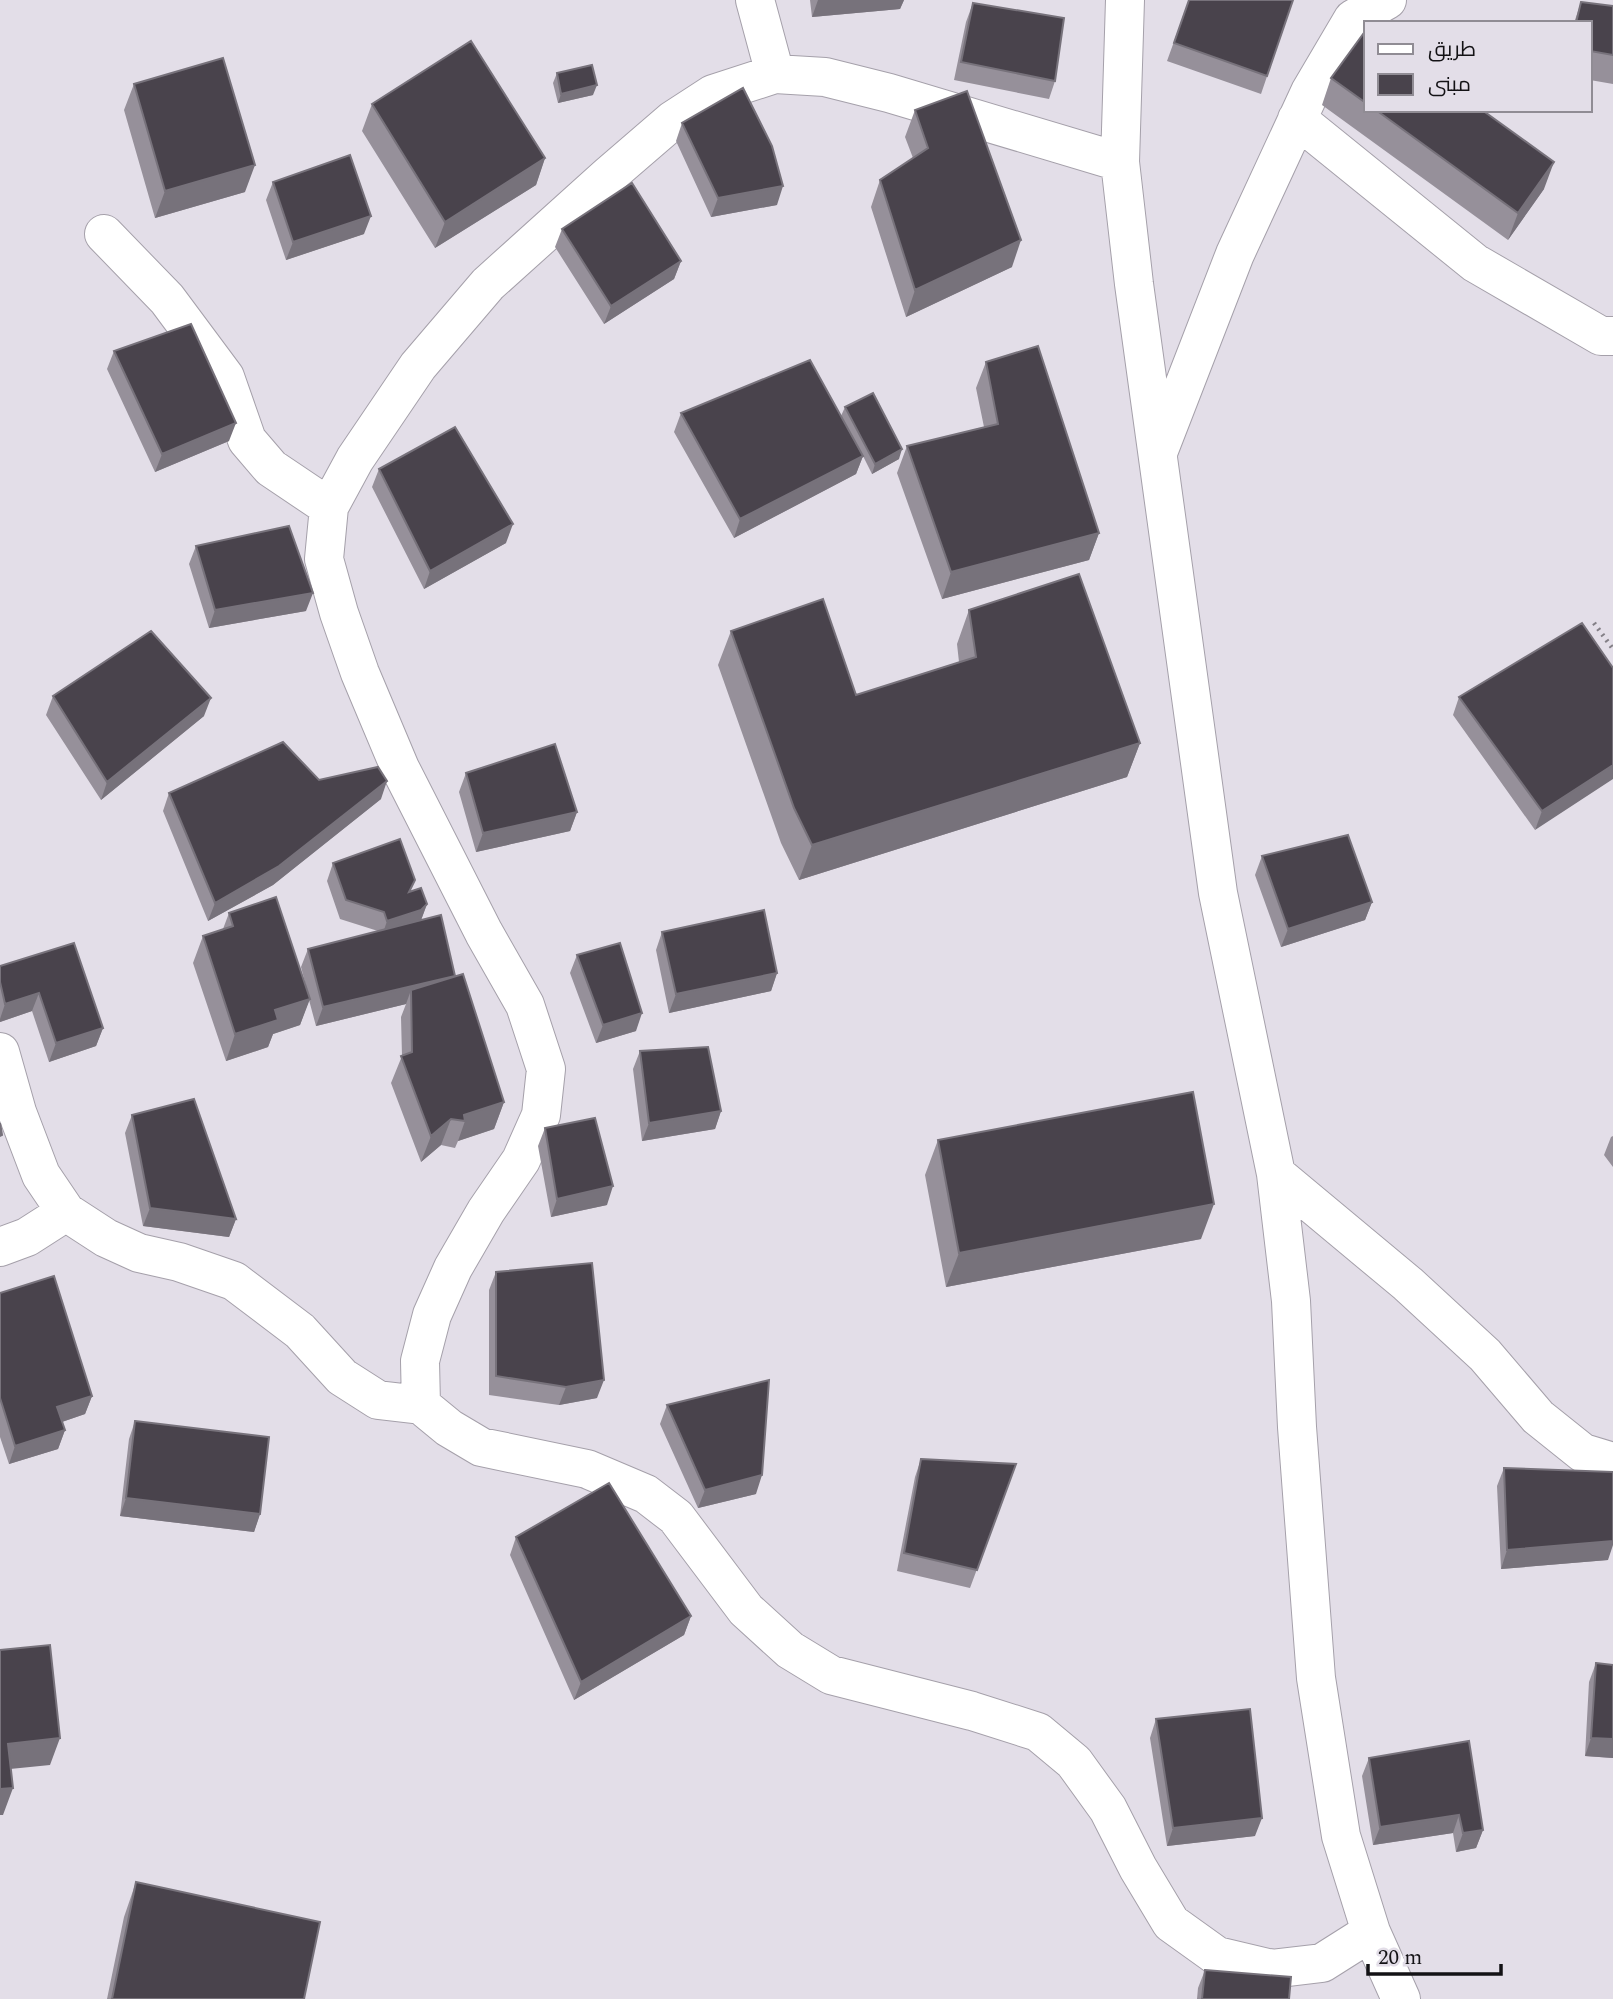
<svg xmlns="http://www.w3.org/2000/svg" width="1613" height="1999" viewBox="0 0 1613 1999" font-family="Spectral,Cairo,serif">
	<rect width="100%" height="100%" fill="#e3dee8"/>
	<g fill="none" stroke-linecap="round" stroke-linejoin="round">
		<g stroke="#a5a0aa" stroke-width="40">
			<path id="minor" d="M755 0 775 74
				M1125 0 1120 162 1134 284 1218 893 1276 1174 1291 1301 1297 1427 1316 1678 1341 1836 1371 1932 1401 1999
				M1297 119 1475 263 1601 336H1613
				M1120 162 889 93 825 77 775 74 713 94 673 120 608 176 488 284 418 366 355 459 329 507 324 559 339 613 360 673 400 768 484 933 525 1005 546 1069 541 1115 521 1160 486 1211 453 1268 432 1315 420 1361 421 1405 449 1428 481 1447 587 1469 646 1494 676 1517 746 1610 790 1650 831 1675 972 1711 1038 1732 1074 1762 1108 1809 1138 1868 1171 1923 1217 1956 1272 1969 1322 1963 1371 1932
				M104 234 167 299 225 377 247 440 271 468 329 507
				M1159 450 1235 254 1310 92 1353 19 1387 0
				M0 1052 17 1112 41 1175 66 1212 106 1238 139 1253 179 1262 234 1281 300 1331 342 1377 378 1400 421 1405
				M1276 1174 1408 1284 1485 1355 1538 1417 1583 1453 1613 1462
				M0 1247 27 1237 66 1212"/>
		</g>
		<path stroke="#837f86" stroke-width="4.5" stroke-dasharray="2 5" stroke-linecap="butt" d="M1594 623 1613 649"/>
		<use href="#minor" stroke="#fff" stroke-width="38"/>
	</g>
	<path fill="#96909a" d="M810 0H904L900 9 812 17Z
		M1189 0H1293L1261 94 1167 61Z
		M1581 2 1613 6V84L1590 80V23H1574Z
		M973 3 1055 81 1049 99 954 80 966 22Z
		M1366 30V110H1482L1544 189 1508 240 1322 105 1331 78Z
		M557 73 593 95 558 103 553 83Z
		M134 84 245 192 155 218 124 110Z
		M372 104 545 158 536 185 435 248 362 131Z
		M915 110 1012 267 906 317 871 207 880 180 913 158 905 137Z
		M682 123 777 205 711 217 676 141Z
		M273 182 364 234 286 260 266 200Z
		M562 229 681 261 674 279 604 324 555 247Z
		M114 351 229 441 155 472 107 369Z
		M986 362 1099 533 1089 560 942 599 897 473 907 446 984 427 976 388Z
		M845 407 899 459 872 474 863 456 856 474 734 538 674 432 681 413 841 416Z
		M379 469 506 543 424 589 372 487Z
		M196 546 306 611 209 628 189 564Z
		M969 610 1140 743 1127 777 799 880 781 843 718 665 731 631 856 695 959 662 957 644Z
		M1613 668 1535 830 1453 715 1459 697Z
		M53 696 204 716 101 800 46 715Z
		M466 773 577 812 570 831 476 852 459 792Z
		M319 780 381 799 273 885 208 921 163 811 169 793Z
		M1262 856 1372 902 1365 920 1281 947 1255 875Z
		M333 863 410 892 427 904 421 920 455 976 504 1102 494 1129 458 1141 455 1148 441 1145 421 1162 391 1083 402 1056 401 1017 406 1004 316 1026 309 1000 300 1025 273 1034 268 1047 226 1061 193 963 203 936 223 929 229 913 306 986 301 967 308 949 378 931 340 919 327 881Z
		M662 932 777 973 771 991 669 1013 656 950Z
		M577 955 636 1031 596 1043 570 973Z
		M0 966 103 1028 96 1046 49 1062 32 1011 0 1022Z
		M640 1051 721 1111 715 1129 642 1141 633 1069Z
		M132 1115 236 1219 229 1237 143 1226 125 1133Z
		M545 1128 607 1205 551 1217 538 1146Z
		M1613 1136V1167L1604 1155 1611 1137Z
		M938 1140 1201 1239 946 1287 925 1175Z
		M496 1272 597 1398 559 1405 489 1395V1290Z
		M0 1293 92 1396 85 1414 62 1422 65 1430 58 1449 9 1464 0 1437Z
		M667 1405 756 1494 698 1508 660 1424Z
		M135 1421 260 1514 254 1532 120 1516 129 1439Z
		M921 1459 1016 1464 970 1588 897 1571 915 1477Z
		M1504 1468 1608 1560 1501 1569 1497 1486Z
		M516 1537 691 1616 684 1635 574 1700 510 1555Z
		M1596 1663 1613 1665V1758L1585 1756 1589 1682Z
		M1156 1719 1255 1836 1167 1846 1150 1738Z
		M1369 1758 1483 1830 1476 1848 1456 1852 1453 1833 1373 1845 1362 1776Z
		M136 1882 304 1999H107L124 1917Z
		M1205 1970 1289 1999H1197L1198 1988Z"/>
	<path fill="#77727b" d="M818 0H904L900 9 812 17Z
		M597 85 593 95 558 103 561 94Z
		M545 158 536 185 435 248 445 222Z
		M1554 162 1544 189 1508 240 1518 213Z
		M255 165 245 192 155 218 165 191Z
		M783 186 777 205 711 217 718 198Z
		M371 216 364 234 286 260 293 242Z
		M1021 240 1012 267 906 317 915 290Z
		M681 261 674 279 604 324 611 306Z
		M236 423 229 441 155 472 162 454Z
		M902 449 899 459 872 474 875 464Z
		M863 456 856 474 734 538 740 519Z
		M513 524 506 543 424 589 430 571Z
		M1099 533 1089 560 942 599 951 572Z
		M313 593 306 611 209 628 215 610Z
		M211 698 204 716 101 800 107 782Z
		M1140 743 1127 777 799 880 812 845Z
		M1613 765V779L1535 830 1542 811Z
		M387 781 381 799 273 885 208 921 215 903Z
		M577 812 570 831 476 852 483 833Z
		M1372 902 1365 920 1281 947 1288 929Z
		M427 904 420 923 381 939 387 921Z
		M777 973 771 991 669 1013 676 994Z
		M455 976 411 1003V990L406 1004 316 1026 323 1007Z
		M39 993 32 1011 0 1022V1019L5 1004Z
		M310 999 300 1025 273 1034 268 1047 226 1061 235 1034 275 1010Z
		M642 1013 636 1031 596 1043 603 1025Z
		M103 1028 96 1046 49 1062 56 1043Z
		M504 1102 494 1129 458 1141 465 1121 464 1115Z
		M721 1111 715 1129 642 1141 649 1123Z
		M451 1119 441 1145 421 1162 431 1136Z
		M613 1186 607 1205 551 1217 557 1199Z
		M1214 1204 1201 1239 946 1287 959 1253Z
		M150 1208 236 1219 229 1237 143 1226Z
		M604 1380 597 1398 559 1405 566 1387Z
		M92 1396 85 1414 50 1426 57 1407Z
		M65 1430 58 1449 9 1464 15 1446Z
		M762 1475 756 1494 698 1508 705 1490Z
		M126 1498 260 1514 254 1532 120 1516Z
		M1613 1541V1545L1608 1560 1501 1569 1507 1550Z
		M691 1616 684 1635 574 1700 581 1682Z
		M60 1738 50 1765 0 1770 8 1744Z
		M1591 1738 1613 1739V1758L1585 1756Z
		M13 1788 3 1815H0V1789Z
		M1459 1815 1453 1833 1373 1845 1380 1827Z
		M1262 1818 1255 1836 1167 1846 1173 1828Z
		M1483 1830 1476 1848 1456 1852 1463 1833Z"/>
	<path fill="#49434c" stroke="#77727b" stroke-width="2" d="M1189 0H1293L1267 76 1174 43Z
		M1581 2 1613 6V55L1590 51V23H1576Z
		M973 3 1064 18 1055 81 961 62Z
		M1366 30V103L1331 78Z
		M471 41 545 158 445 222 372 104Z
		M223 58 255 165 165 191 134 84Z
		M592 65 597 85 561 94 557 73Z
		M743 88 772 146 783 186 718 198 682 123Z
		M967 91 1021 240 915 290 880 180 928 148 915 110Z
		M1376 110H1482L1554 162 1518 213Z
		M350 155 371 216 293 242 273 182Z
		M632 183 681 261 611 306 562 229Z
		M191 324 236 423 162 454 114 351Z
		M1038 346 1099 533 951 572 907 446 998 424 986 362Z
		M810 360 863 456 740 519 681 413Z
		M873 393 902 449 875 464 845 407Z
		M455 427 513 524 430 571 379 469Z
		M289 526 313 593 215 610 196 546Z
		M1079 574 1140 743 812 845 794 808 731 631 823 599 856 695 976 657 969 610Z
		M1582 623 1613 668V765L1542 811 1459 697Z
		M151 631 211 698 107 782 53 696Z
		M283 742 319 780 378 767 387 781 279 866 215 903 169 793Z
		M555 744 577 812 483 833 466 773Z
		M1348 835 1372 902 1288 929 1262 856Z
		M400 839 415 880 409 892 421 888 427 904 421 910 387 921 384 912 346 900 333 863Z
		M276 897 310 999 275 1010 278 1020 235 1034 203 936 233 926 229 913Z
		M764 910 777 973 676 994 662 932Z
		M441 915 455 976 323 1007 308 949Z
		M74 943 103 1028 56 1043 39 993 5 1004 0 982V966Z
		M620 943 642 1013 603 1025 577 955Z
		M463 974 504 1102 464 1115 465 1121 451 1119 431 1136 401 1056 412 1052 411 990Z
		M708 1047 721 1111 649 1123 640 1051Z
		M1193 1092 1214 1204 959 1253 938 1140Z
		M194 1099 236 1219 150 1208 132 1115Z
		M595 1118 613 1186 557 1199 545 1128Z
		M0 1123 2 1135 0 1136Z
		M592 1263 604 1380 566 1387 496 1376V1272Z
		M54 1276 92 1396 57 1407 65 1430 15 1446 0 1398V1293Z
		M769 1380 762 1475 705 1490 667 1405Z
		M135 1421 269 1437 260 1514 126 1498Z
		M921 1459 1016 1464 977 1570 904 1553Z
		M1504 1468 1613 1472V1541L1507 1550Z
		M609 1483 691 1616 581 1682 516 1537Z
		M50 1645 60 1738 8 1744 13 1788 0 1789V1650Z
		M1596 1663 1613 1665V1739L1591 1738Z
		M1250 1709 1262 1818 1173 1828 1156 1719Z
		M1469 1741 1483 1830 1463 1833 1459 1815 1380 1827 1369 1758Z
		M136 1882 320 1922 304 1999H112Z
		M1205 1970 1291 1977 1289 1999H1202Z"/>
	<rect x="1364" y="21" width="228" height="91" fill="#e3dee8" stroke="#908c94" stroke-width="2"/>
	<rect x="1378" y="44" width="35" height="10" fill="#ffffff" stroke="#908c94" stroke-width="2"/>
	<text x="1428" y="56" font-size="21" fill="#131215">طريق</text>
	<rect x="1378" y="74" width="35" height="21" fill="#49434c" stroke="#908c94" stroke-width="2"/>
	<text x="1428" y="91" font-size="21" fill="#131215">مبنى</text>
	<path d="M1368 1964v10h133v-10" fill="none" stroke="#131215" stroke-width="3.5"/>
	<text x="1378" y="1964" font-size="21" fill="#131215" stroke="#e3dee8" stroke-width="5" paint-order="stroke">20 m</text>
</svg>
